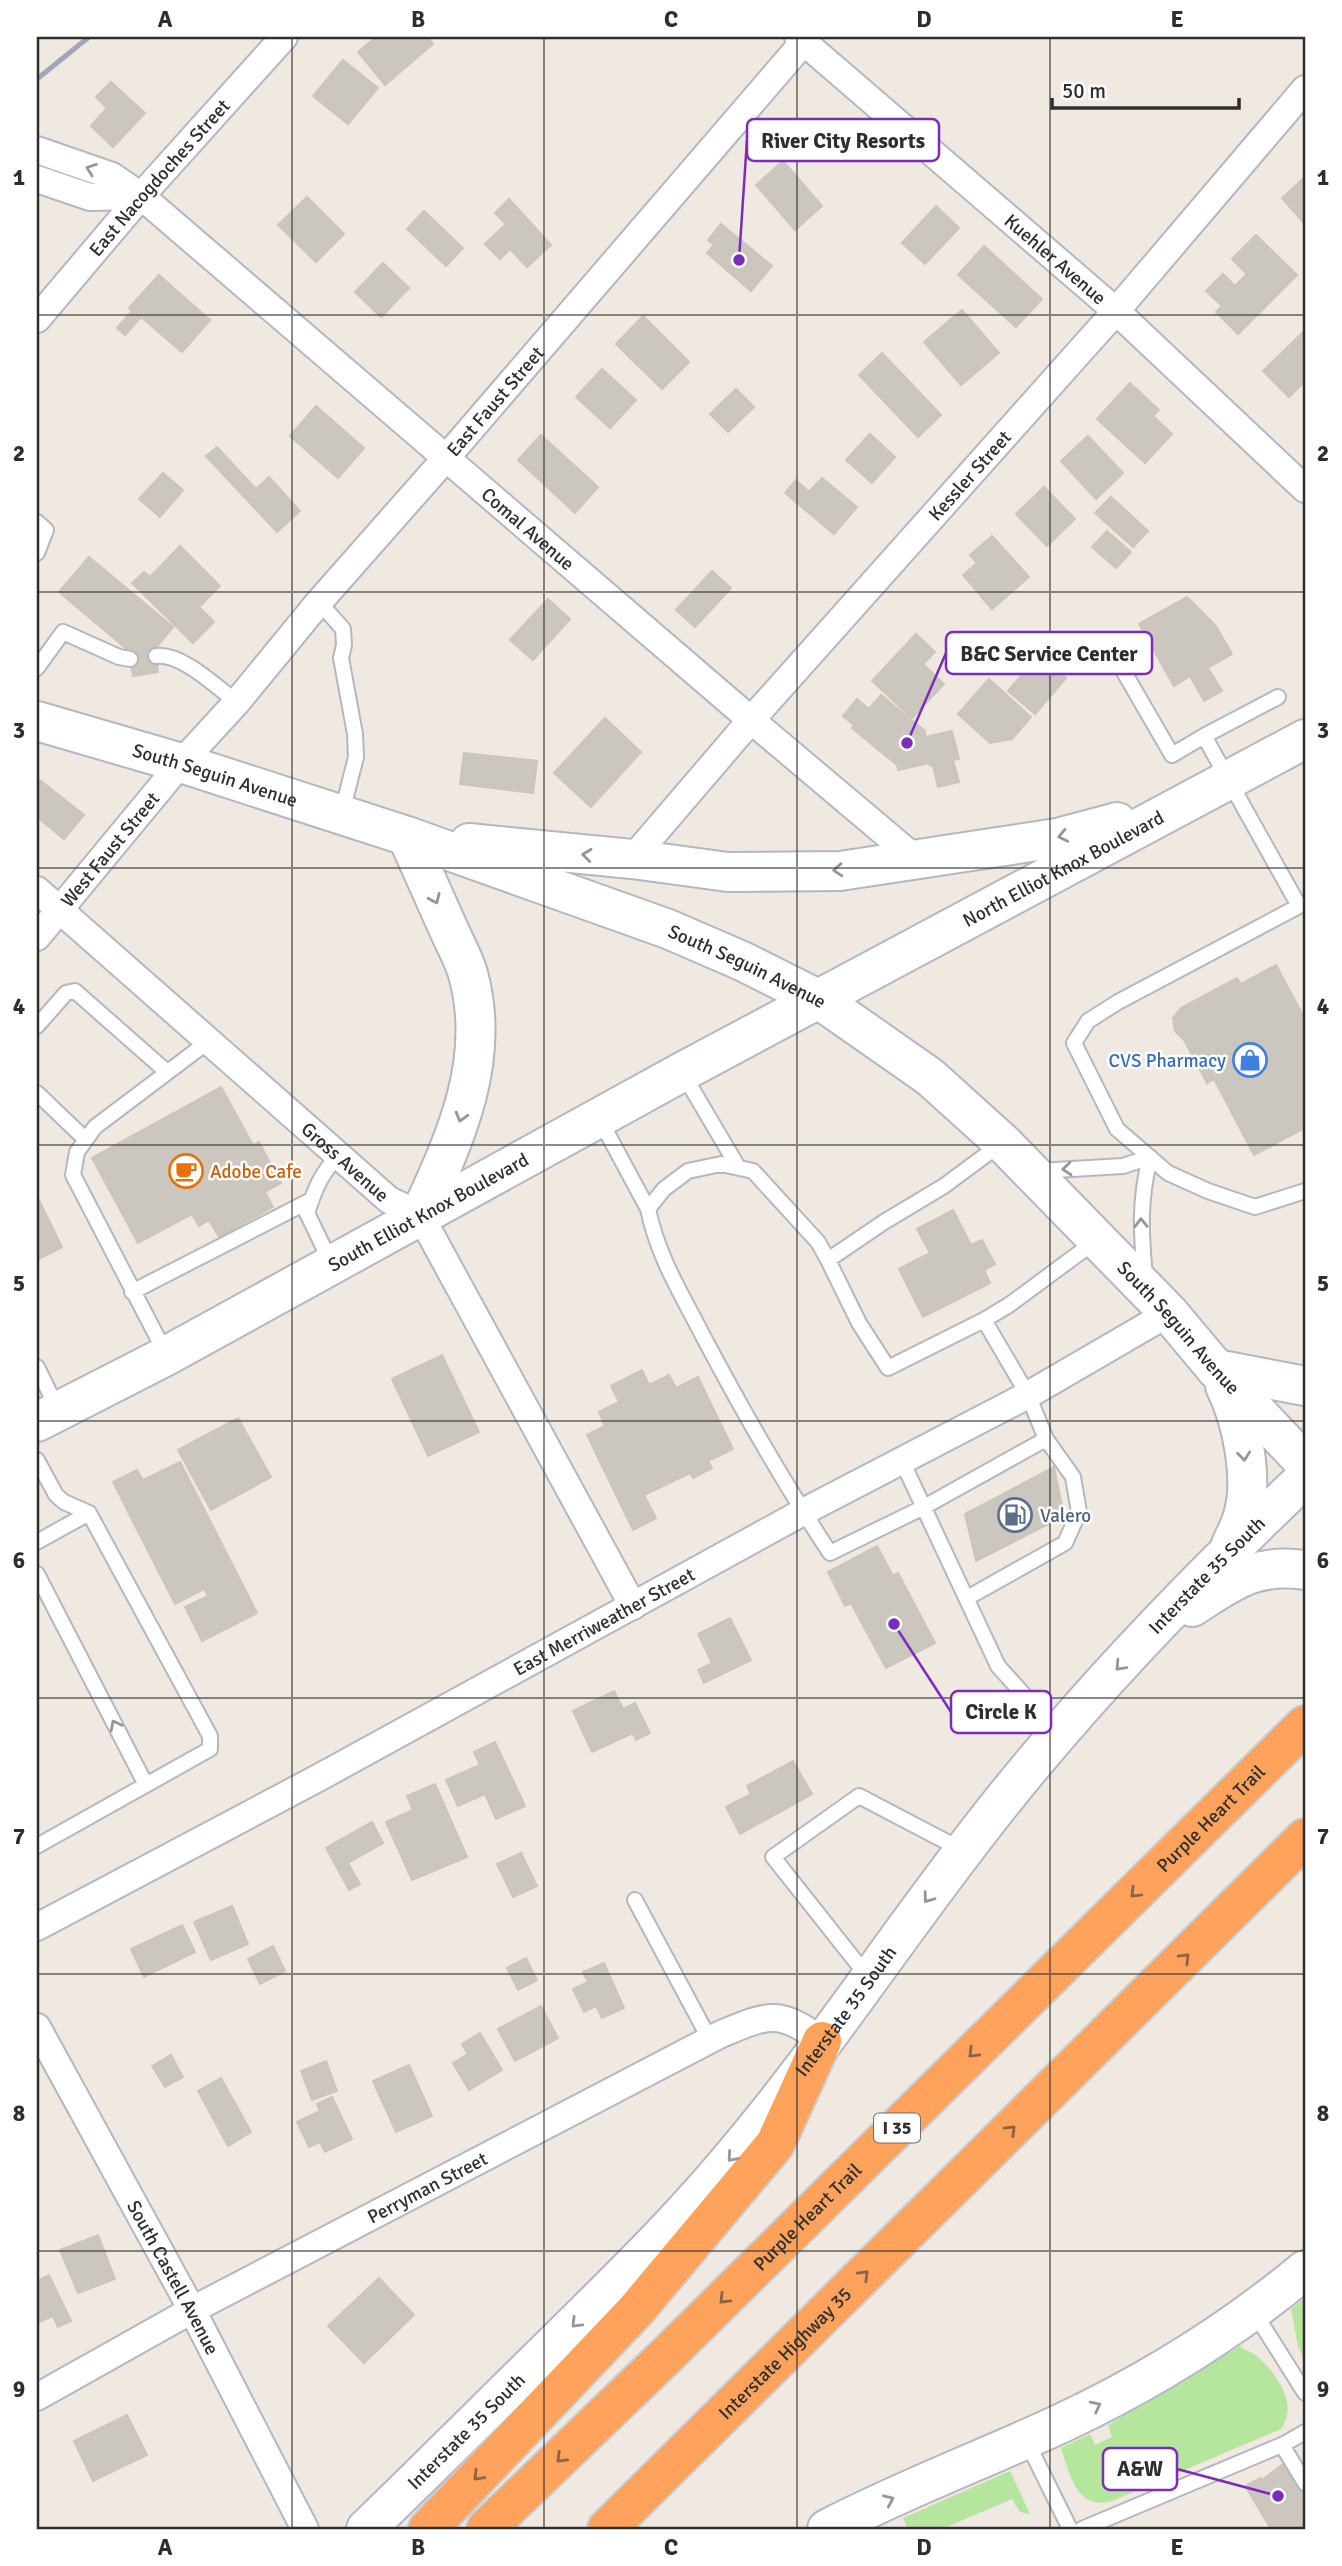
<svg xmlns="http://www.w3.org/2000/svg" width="1342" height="2566" viewBox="0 0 1342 2566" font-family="Signika,sans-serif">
	<rect width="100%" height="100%" fill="#efe9e1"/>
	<path fill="#b6e59e" d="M1305 2298V2363L1298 2346 1291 2309Z
		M1240 2346C1245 2351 1252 2352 1258 2357 1277 2374 1299 2405 1281 2429L1112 2501C1076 2511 1070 2474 1061 2448L1090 2434 1095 2445 1112 2437 1108 2425 1180 2384Z
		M1010 2471 1030 2514 1020 2512 1012 2499 942 2529H908L903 2518Z"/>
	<path fill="#cbc7bf" stroke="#cbc5ba" stroke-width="2" d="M376 37H427L433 44 385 85 358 52Z
		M343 60 378 88 348 124 313 96Z
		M111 82 145 113 113 147 91 126 107 108 96 97Z
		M783 161 822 206 795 230 756 185Z
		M1305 177V224L1282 198Z
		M307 197 344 234 316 262 278 225Z
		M509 199 551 245 527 267 510 249 500 259 485 244 506 224 495 213Z
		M936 206 959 228 925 264 902 243Z
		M424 211 463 248 446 266 407 229Z
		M721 224 772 266 751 291 707 253 714 245 708 240Z
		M1256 235 1297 275 1238 334 1216 312 1222 306 1206 291 1223 274 1235 286 1247 274 1232 259Z
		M984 246 1042 299 1016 327 958 275Z
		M383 263 409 288 381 317 355 292Z
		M159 275 210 320 182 352 141 317 125 335 117 328 132 311 129 308Z
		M962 310 999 353 961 385 924 342Z
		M643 316 689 362 662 389 616 344Z
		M1305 330V381L1289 397 1263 371Z
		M882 353 941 415 918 437 859 375Z
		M602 369 636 400 610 428 576 397Z
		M1130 383 1159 410 1153 416 1172 434 1145 463 1097 419Z
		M736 389 754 407 728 432 710 414Z
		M316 406 364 448 338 478 290 436Z
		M870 434 895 457 872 483 846 460Z
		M541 435 598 487 575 513 518 460Z
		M1088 436 1123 473 1096 499 1061 461Z
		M217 447 256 489 269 477 300 511 277 532 206 456Z
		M163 473 183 490 160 517 139 499Z
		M822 478 857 507 834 534 785 493 796 480 809 492Z
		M1044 487 1075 519 1047 546 1016 514Z
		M1111 497 1148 531 1133 547 1095 513Z
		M1107 531 1131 552 1116 568 1092 547Z
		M992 536 1029 577 992 609 963 575 977 563 970 555Z
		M180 546 220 586 199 607 214 622 193 643 132 583 144 572 150 577Z
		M89 557 173 627 155 649 158 672 133 676 129 651 59 592Z
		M712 571 731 588 695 627 676 610Z
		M1187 597 1216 626 1232 654 1208 668 1222 691 1204 701 1190 676 1174 686 1139 624Z
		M548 599 570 619 533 660 510 640Z
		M916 634 935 652 923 664 944 684 912 718 872 681Z
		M1039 655 1066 678 1035 714 1008 691Z
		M989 679 1031 717 1012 739 990 743 958 714Z
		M881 695 925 731V737L952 731 959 759 953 760 959 782 938 787 933 765 930 766 929 763 898 770 897 765 852 728 854 725 843 716 857 699 869 709Z
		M605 718 641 752 591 807 554 773Z
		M464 753 537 761 533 793 460 784Z
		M37 778 84 815 64 839 37 817Z
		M1276 965 1305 1019V1128L1254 1155 1214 1079 1207 1083 1184 1040 1175 1031 1173 1018 1181 1008 1237 978 1241 984Z
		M221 1087 253 1145 259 1142 281 1183 265 1192 273 1207 219 1237 209 1220 199 1226 192 1214 138 1243 92 1158Z
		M37 1196 62 1247 37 1260Z
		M953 1210 971 1245 982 1240 995 1264 984 1270 990 1283 923 1317 899 1269 930 1253 917 1229Z
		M442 1355 479 1432 428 1456 392 1379Z
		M642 1370 649 1385 669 1375 676 1388 698 1377 733 1449 708 1461 712 1468 693 1478 690 1473 644 1495 656 1518 633 1530 587 1435 605 1426 599 1412 619 1402 611 1386Z
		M238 1418 271 1477 211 1510 178 1450Z
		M180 1462 257 1613 202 1641 185 1607 208 1596 204 1589 175 1604 113 1482 137 1470 143 1480Z
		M1054 1467 1064 1516 976 1561 965 1514Z
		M877 1546 893 1576 898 1573 935 1643 886 1668 851 1603 845 1606 828 1572Z
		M730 1618 751 1660 704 1683 698 1670 712 1663 698 1634Z
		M614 1691 623 1709 635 1703 650 1733 636 1740 633 1733 592 1752 573 1711Z
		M495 1742 525 1806 496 1819 485 1794 458 1806 446 1780 480 1765 474 1752Z
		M793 1761 812 1794 740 1834 726 1807 751 1794 747 1786Z
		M435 1784 467 1857 412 1880 386 1822 413 1810 407 1796Z
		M372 1822 383 1843 348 1863 360 1884 349 1890 326 1848Z
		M521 1853 537 1886 513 1897 497 1864Z
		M232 1906 248 1944 211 1960 194 1922Z
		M182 1925 195 1952 144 1977 131 1949Z
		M273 1946 285 1971 260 1984 248 1959Z
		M526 1958 537 1980 518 1990 507 1968Z
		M604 1963 624 2008 602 2018 596 2006 584 2012 573 1989 588 1982 583 1972Z
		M541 2006 558 2038 515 2061 498 2029Z
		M480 2033 502 2070 469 2090 453 2063 468 2054 462 2044Z
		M171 2055 183 2077 165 2087 152 2066Z
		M326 2061 337 2091 312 2100 301 2071Z
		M409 2065 432 2116 396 2132 373 2081Z
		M221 2078 251 2132 228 2146 198 2091Z
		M332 2097 352 2139 325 2152 320 2142 309 2147 297 2122 320 2111 317 2104Z
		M98 2235 115 2279 78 2293 60 2250Z
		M49 2275 71 2321 58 2327 53 2316 37 2323V2281Z
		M379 2278 414 2315 364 2363 328 2326Z
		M127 2415 147 2455 93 2481 74 2441Z
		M1283 2464 1286 2465 1305 2495V2529H1271L1247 2489 1249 2487 1247 2485 1261 2478 1262 2480Z"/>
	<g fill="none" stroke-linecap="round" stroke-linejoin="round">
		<g stroke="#b4b7c1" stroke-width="18">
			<path id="lane" d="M37 522 46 530 37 553
				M319 602 343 629 344 645 341 658 355 734 356 757 342 812
				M1113 653 1172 755 1204 736 1299 906 1118 1002 1088 1021 1074 1043 1117 1129 1168 1173 1208 1191 1255 1207 1305 1191
				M156 656C182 653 216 687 237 702
				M37 668 63 632 119 657 130 659
				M1204 736 1278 697
				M37 1026 66 993 75 991 167 1072
				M682 1072 738 1167
				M37 1093 85 1139
				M599 1118 648 1209
				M1038 1171 1123 1166 1150 1157
				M828 1260 859 1323 888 1368 984 1320 1009 1305 1097 1240
				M331 1263 307 1213C315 1189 321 1173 339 1155
				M1145 1277C1141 1232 1139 1202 1150 1157
				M132 1292 311 1200
				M984 1320 1028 1395 1046 1439 924 1507 830 1553C784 1483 742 1410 703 1336 681 1293 658 1257 648 1209L664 1189 688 1171 721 1164 753 1171 818 1242 828 1260 884 1222 944 1186 1002 1143
				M166 1354 73 1175 77 1152 95 1127 209 1041
				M37 1367 58 1410
				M37 1460 56 1495 64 1502 89 1513 210 1736V1749L37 1846
				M902 1461 998 1666 1058 1733
				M37 1542 89 1513
				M37 1574 146 1785
				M967 1598 1065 1543 1079 1512 1073 1477 1046 1439
				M635 1900 710 2040
				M868 1977 773 1857 859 1796 962 1850
				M1254 2312 1305 2393
				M1026 2440 1070 2529
				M1282 2445 1305 2483
				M1082 2529 1284 2444 1305 2432"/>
		</g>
		<g stroke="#b4b7c1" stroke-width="30">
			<g id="street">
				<path id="s1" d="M798 37 1116 311 1305 489"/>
				<path id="s2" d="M37 150 112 176 141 196 751 720 917 860"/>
				<path d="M37 179 90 197 141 196"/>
				<path id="s3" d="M37 319 141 196 284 37"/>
				<path id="s4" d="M632 859 751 720 1116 311 1305 89"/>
				<path id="s5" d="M37 890 389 1200 420 1215 633 1606"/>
				<path id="s6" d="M37 937 181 763 237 702 319 602 446 458 808 37"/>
				<path id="s7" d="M37 1927 320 1777 803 1512 1028 1395 1169 1313"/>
				<path id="s8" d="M37 2027 192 2310 305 2529"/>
				<path id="s9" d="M37 2397 192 2310 721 2034C769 2014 779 2009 822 2041"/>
			</g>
		</g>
		<g stroke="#b4b7c1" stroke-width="42">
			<g id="secondary">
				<path id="s10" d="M37 721 181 763 407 836 668 929 742 961 820 1000 930 1077 1003 1143 1169 1313 1216 1369 1305 1463"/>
				<path d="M407 836C421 867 435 899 449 930 455 944 464 959 468 974 492 1060 455 1139 420 1215"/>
				<path d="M469 843 632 859 728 872 840 871 1057 838 1117 822"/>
				<path d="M1216 1369 1305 1386"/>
				<path d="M1225 1386C1242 1420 1254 1479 1243 1516 1240 1527 1234 1537 1230 1547"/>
				<path id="s11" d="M37 1422 166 1356 682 1072 1305 739"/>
				<path d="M1192 1607C1233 1581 1254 1563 1305 1570"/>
				<path id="s12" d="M366 2529C427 2470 487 2410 548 2350 614 2285 680 2221 739 2149 833 2037 912 1913 1004 1799 1096 1684 1199 1578 1305 1478"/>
				<path d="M827 2529C904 2489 985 2459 1064 2422 1151 2381 1231 2331 1305 2270"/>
			</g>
		</g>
		<g stroke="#c9c9c9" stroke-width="42">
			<g id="highway">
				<path d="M428 2529 636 2310 775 2144 822 2041"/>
				<path id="s13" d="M486 2529 665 2357 1305 1725"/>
				<path id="s14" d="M607 2529 1305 1838"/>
			</g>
		</g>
		<use href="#lane" stroke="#fff" stroke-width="14"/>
		<use href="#street" stroke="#fff" stroke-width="26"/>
		<use href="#secondary" stroke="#fff" stroke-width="38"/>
		<use href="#highway" stroke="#ffa35c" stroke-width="38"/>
		<path stroke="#a3a6b8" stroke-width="5" d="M37 79 89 37"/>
	</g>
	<defs><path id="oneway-chevron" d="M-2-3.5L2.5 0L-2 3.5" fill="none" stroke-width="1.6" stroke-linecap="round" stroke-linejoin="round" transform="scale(1.75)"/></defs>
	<g stroke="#969696">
		<use href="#oneway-chevron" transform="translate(91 169) rotate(-160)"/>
		<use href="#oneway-chevron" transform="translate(1063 836) rotate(167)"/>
		<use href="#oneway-chevron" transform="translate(587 855) rotate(-174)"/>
		<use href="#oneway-chevron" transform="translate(838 870) rotate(176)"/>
		<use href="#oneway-chevron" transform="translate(435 899) rotate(66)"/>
		<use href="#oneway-chevron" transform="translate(461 1117) rotate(106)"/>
		<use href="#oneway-chevron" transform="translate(1067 1169) rotate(175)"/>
		<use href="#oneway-chevron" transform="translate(1141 1223) rotate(-91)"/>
		<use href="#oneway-chevron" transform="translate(1244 1456) rotate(84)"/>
		<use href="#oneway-chevron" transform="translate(1120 1666) rotate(133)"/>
		<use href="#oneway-chevron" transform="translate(115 1725) rotate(-117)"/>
		<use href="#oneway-chevron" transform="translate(928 1898) rotate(126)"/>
		<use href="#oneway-chevron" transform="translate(732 2157) rotate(131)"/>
		<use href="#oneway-chevron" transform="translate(576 2323) rotate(135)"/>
		<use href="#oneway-chevron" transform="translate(1096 2406) rotate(-27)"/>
		<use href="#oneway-chevron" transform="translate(889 2500) rotate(-24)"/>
	</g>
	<g stroke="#8c6343">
		<use href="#oneway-chevron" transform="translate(1135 1893) rotate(135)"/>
		<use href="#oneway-chevron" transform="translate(1185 1958) rotate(-45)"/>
		<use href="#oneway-chevron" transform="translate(973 2053) rotate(135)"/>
		<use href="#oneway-chevron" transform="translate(1011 2130) rotate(-45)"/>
		<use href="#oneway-chevron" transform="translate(864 2275) rotate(-45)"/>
		<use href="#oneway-chevron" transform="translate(724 2299) rotate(135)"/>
		<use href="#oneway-chevron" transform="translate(561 2458) rotate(136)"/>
		<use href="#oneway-chevron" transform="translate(478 2476) rotate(134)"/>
	</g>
	<path fill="none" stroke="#2e2e2e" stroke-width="2" stroke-opacity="0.55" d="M292 37V2529M544 37V2529M797 37V2529M1050 37V2529M37 315H1305M37 592H1305M37 868H1305M37 1145H1305M37 1421H1305M37 1698H1305M37 1974H1305M37 2251H1305"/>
	<defs>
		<g id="shop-ring" transform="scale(1.75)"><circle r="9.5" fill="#fff" stroke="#3f7fe0" stroke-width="1.5"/><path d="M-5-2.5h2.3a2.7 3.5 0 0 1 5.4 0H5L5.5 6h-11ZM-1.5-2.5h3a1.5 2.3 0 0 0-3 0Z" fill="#3f7fe0"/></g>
		<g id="cafe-ring" transform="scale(1.75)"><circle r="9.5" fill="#fff" stroke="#e8710a" stroke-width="1.5"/><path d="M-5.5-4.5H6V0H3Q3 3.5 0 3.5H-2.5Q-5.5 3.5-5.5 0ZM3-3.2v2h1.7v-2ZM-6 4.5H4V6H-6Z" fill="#e8710a"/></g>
		<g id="fuel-ring" transform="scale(1.75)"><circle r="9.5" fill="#fff" stroke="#5c6f8a" stroke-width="1.5"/><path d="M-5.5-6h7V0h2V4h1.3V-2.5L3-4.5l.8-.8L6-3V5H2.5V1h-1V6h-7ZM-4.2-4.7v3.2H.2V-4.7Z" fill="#5c6f8a"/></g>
	</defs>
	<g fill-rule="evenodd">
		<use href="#shop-ring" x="1250" y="1060"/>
		<use href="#cafe-ring" x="186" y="1171"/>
		<use href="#fuel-ring" x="1015" y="1515"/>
	</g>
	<g text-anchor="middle" stroke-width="5" stroke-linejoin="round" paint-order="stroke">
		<rect fill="#fff" stroke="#6d6d6d" stroke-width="2" x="874" y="2113.5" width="46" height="29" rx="5"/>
		<g font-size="18" font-weight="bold" fill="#2e2e2e">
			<text x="897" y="2134">I 35</text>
		</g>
		<g font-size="19" fill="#2e2e2e" stroke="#fff">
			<text dy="7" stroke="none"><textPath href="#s3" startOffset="187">East Nacogdoches Street</textPath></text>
			<text dy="7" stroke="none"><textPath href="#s1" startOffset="340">Kuehler Avenue</textPath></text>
			<text dy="7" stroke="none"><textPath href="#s6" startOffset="705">East Faust Street</textPath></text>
			<text dy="7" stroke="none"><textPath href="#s4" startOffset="511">Kessler Street</textPath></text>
			<text dy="7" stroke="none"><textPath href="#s2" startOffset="625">Comal Avenue</textPath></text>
			<text dy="7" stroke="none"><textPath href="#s10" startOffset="186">South Seguin Avenue</textPath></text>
			<text dy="7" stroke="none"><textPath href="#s6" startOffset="114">West Faust Street</textPath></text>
			<text dy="7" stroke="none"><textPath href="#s11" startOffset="1166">North Elliot Knox Boulevard</textPath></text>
			<text dy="7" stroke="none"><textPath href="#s10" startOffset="752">South Seguin Avenue</textPath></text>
			<text dy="7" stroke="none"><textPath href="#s5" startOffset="411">Gross Avenue</textPath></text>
			<text dy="7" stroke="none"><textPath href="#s11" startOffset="444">South Elliot Knox Boulevard</textPath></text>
			<text dy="7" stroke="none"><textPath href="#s10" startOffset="1320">South Seguin Avenue</textPath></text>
			<text dy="7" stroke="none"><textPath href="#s12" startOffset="1274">Interstate 35 South</textPath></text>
			<text dy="7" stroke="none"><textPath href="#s7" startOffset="644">East Merriweather Street</textPath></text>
			<text dy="7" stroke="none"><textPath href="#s13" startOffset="1015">Purple Heart Trail</textPath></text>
			<text dy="7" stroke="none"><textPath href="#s12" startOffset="707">Interstate 35 South</textPath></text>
			<text dy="7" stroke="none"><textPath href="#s9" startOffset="443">Perryman Street</textPath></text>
			<text dy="7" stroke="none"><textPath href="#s13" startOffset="448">Purple Heart Trail</textPath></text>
			<text dy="7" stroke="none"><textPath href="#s8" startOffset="285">South Castell Avenue</textPath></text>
			<text dy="7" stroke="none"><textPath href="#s14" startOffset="250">Interstate Highway 35</textPath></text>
			<text dy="7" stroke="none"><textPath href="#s12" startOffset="140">Interstate 35 South</textPath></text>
		</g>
		<g font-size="19" fill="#366cbe" stroke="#fff" text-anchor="end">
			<text x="1226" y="1067">CVS Pharmacy</text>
		</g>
		<g font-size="19" fill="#c56008" stroke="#fff" text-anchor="start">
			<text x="210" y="1178">Adobe Cafe</text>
		</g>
		<g font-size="19" fill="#4e5e75" stroke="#fff" text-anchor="start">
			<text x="1040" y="1522">Valero</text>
		</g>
	</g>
	<path fill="none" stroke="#7b2cbf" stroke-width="2.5" d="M739 260L747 140M907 743L946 653M894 1624L951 1712M1278 2496L1177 2469"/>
	<g fill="#7b2cbf" stroke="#fff" stroke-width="2.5">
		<circle cx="739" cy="260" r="7"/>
		<circle cx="907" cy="743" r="7"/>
		<circle cx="894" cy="1624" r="7"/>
		<circle cx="1278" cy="2496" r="7"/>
	</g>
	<g fill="#fff" stroke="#7b2cbf" stroke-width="2.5">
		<rect x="747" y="119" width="192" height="42" rx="7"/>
		<rect x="946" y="632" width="206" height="42" rx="7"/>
		<rect x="951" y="1691" width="100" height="42" rx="7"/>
		<rect x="1103" y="2448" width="74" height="42" rx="7"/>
	</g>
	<g font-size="21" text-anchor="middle" font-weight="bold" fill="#2e2e2e">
		<text x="843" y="148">River City Resorts</text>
		<text x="1049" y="661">B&amp;C Service Center</text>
		<text x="1001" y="1719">Circle K</text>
		<text x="1140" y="2476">A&amp;W</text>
	</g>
	<rect width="1342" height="2566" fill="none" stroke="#ffffff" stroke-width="77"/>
	<path d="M1052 98v10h187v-10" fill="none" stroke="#2e2e2e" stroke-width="3.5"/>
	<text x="1062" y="98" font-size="21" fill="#2e2e2e" stroke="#ffffff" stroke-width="5" paint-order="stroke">50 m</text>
	<rect x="38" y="38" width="1266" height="2490" fill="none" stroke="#2e2e2e" stroke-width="2.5"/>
	<g font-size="23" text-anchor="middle" font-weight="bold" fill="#2e2e2e">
		<text x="165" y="27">A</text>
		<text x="418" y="27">B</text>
		<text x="671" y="27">C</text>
		<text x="924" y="27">D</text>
		<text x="1177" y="27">E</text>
		<text x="19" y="185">1</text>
		<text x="1323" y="185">1</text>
		<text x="19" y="461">2</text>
		<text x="1323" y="461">2</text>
		<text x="19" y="738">3</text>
		<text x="1323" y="738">3</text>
		<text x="19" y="1014">4</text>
		<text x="1323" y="1014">4</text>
		<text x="19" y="1291">5</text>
		<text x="1323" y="1291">5</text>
		<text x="19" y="1568">6</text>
		<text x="1323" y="1568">6</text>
		<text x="19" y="1844">7</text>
		<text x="1323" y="1844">7</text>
		<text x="19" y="2121">8</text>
		<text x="1323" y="2121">8</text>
		<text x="19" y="2397">9</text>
		<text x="1323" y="2397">9</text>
		<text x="165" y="2555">A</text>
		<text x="418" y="2555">B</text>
		<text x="671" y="2555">C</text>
		<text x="924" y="2555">D</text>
		<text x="1177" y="2555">E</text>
	</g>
</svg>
